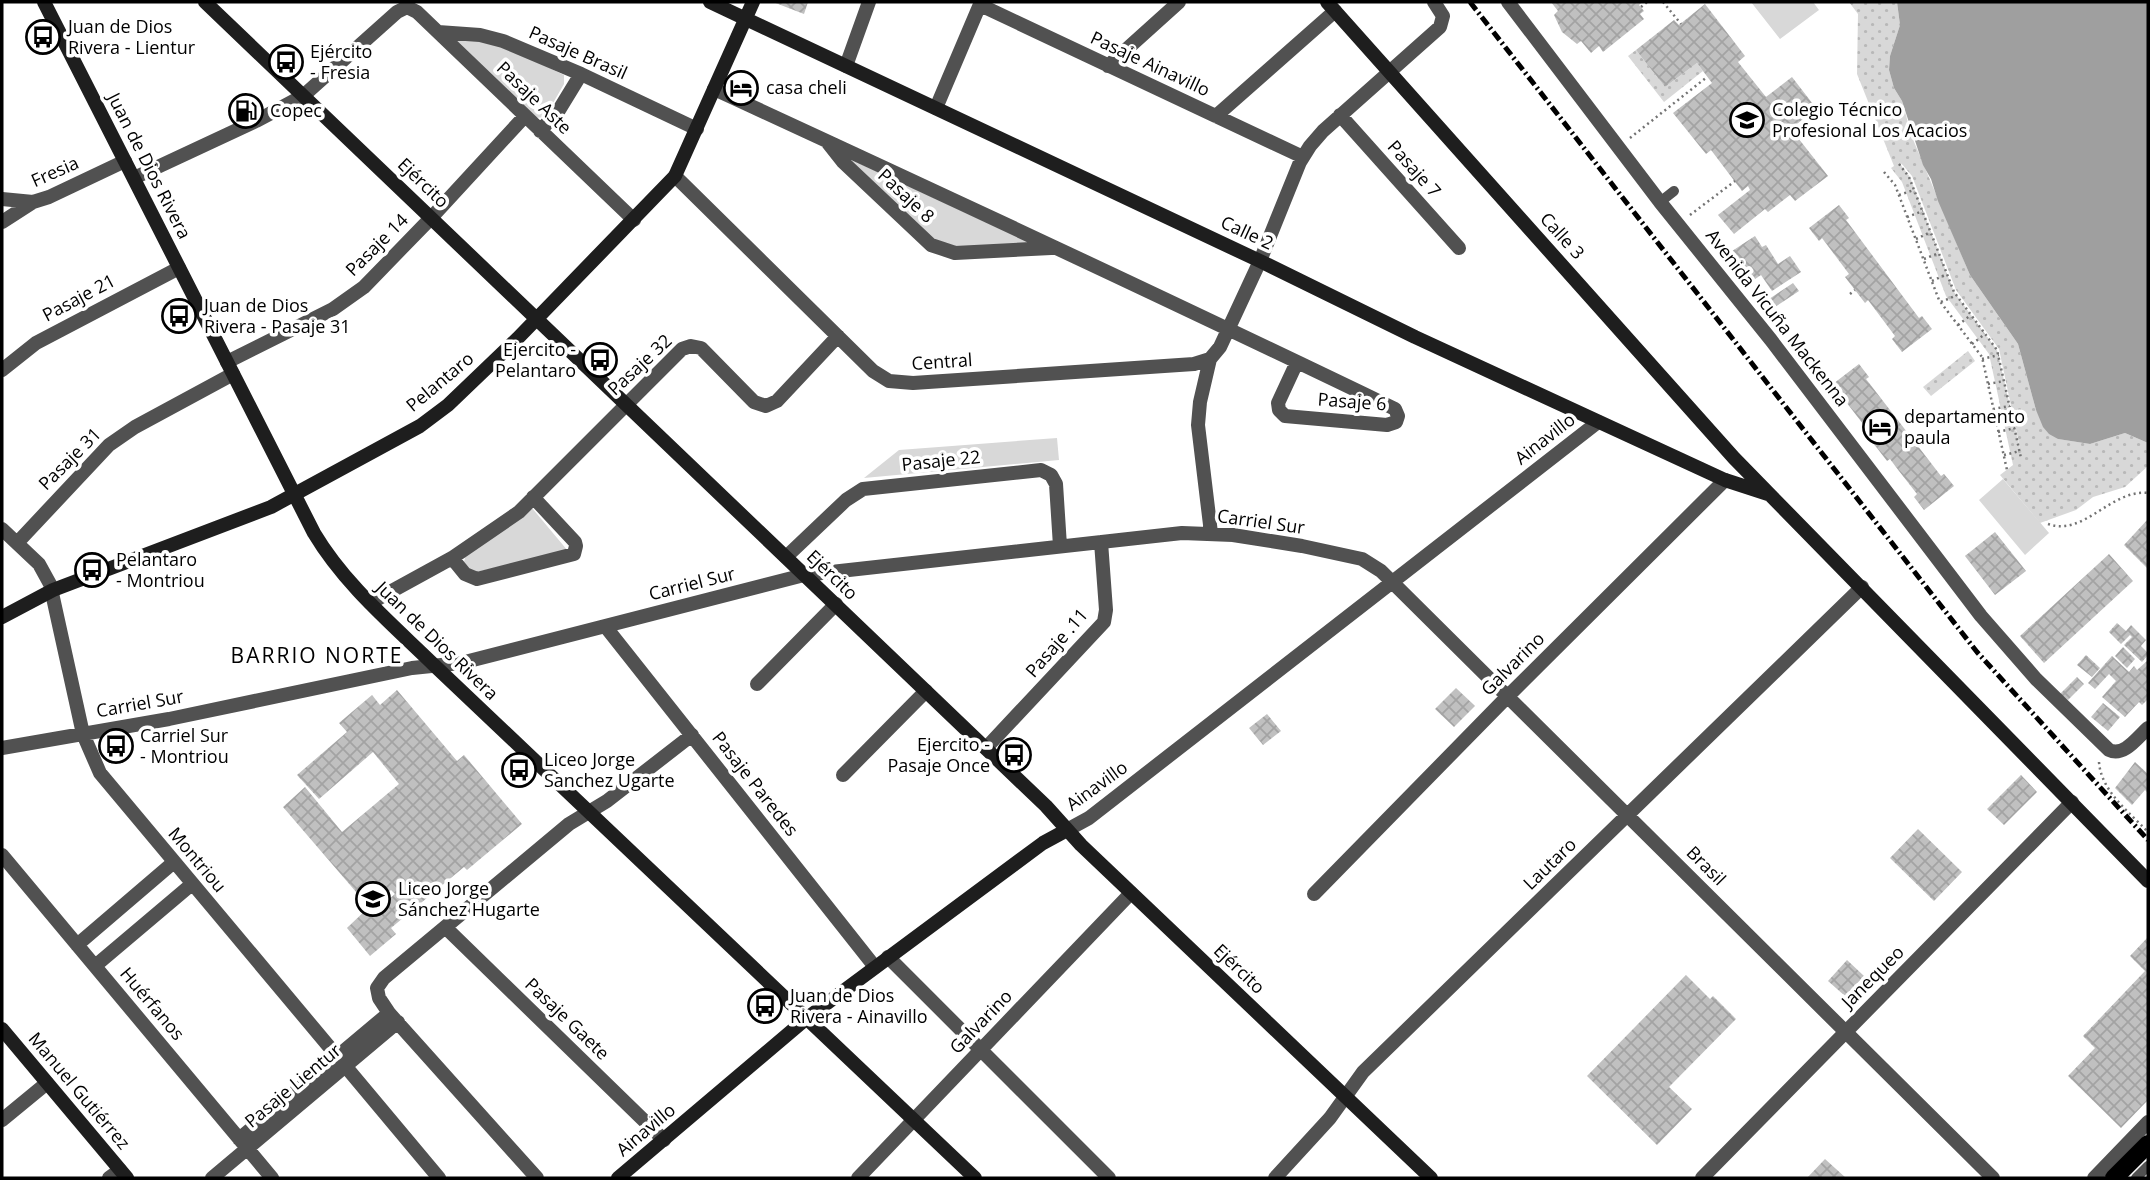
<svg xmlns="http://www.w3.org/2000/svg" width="2150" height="1180" viewBox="0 0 2150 1180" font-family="'Open Sans',sans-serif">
	<defs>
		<pattern id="grass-dots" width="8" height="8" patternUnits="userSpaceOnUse" patternTransform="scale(1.75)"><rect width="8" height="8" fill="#d8d8d8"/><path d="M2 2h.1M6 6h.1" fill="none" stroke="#b8b8b8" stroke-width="1.8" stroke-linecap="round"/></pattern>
		<pattern id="building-cross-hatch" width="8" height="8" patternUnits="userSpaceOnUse" patternTransform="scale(1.75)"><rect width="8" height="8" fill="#c0c0c0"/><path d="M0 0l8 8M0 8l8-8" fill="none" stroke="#a3a3a3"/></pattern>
	</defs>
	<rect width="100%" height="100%" fill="#fff"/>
	<path fill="url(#grass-dots)" fill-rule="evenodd" d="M1849 2H1897L1900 25 1890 56 1889 70 1894 88 1902 101 1912 137 1970 275 2018 344 2036 410 2058 439 2090 444 2125 433 2148 443V466L2125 487 2093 497 2076 510 2040 523 2000 475 2013 465 1989 354 1946 296 1902 182 1891 168 1894 166 1857 74 1858 14ZM1901 163 1912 176 1956 290 1999 349 2022 458 1997 350 1954 292 1910 177 1900 164Z
		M1636 50 1665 87 1697 63 1703 71 1664 102 1628 56Z
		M1968 351 1975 361 1931 396 1923 387Z"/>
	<path fill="#d8d8d8" d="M1751 2H1813L1819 10 1780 39Z
		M459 39C497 40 530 59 564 75V84L545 117 535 118 456 43Z
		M852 160 1033 244 961 248 935 241 851 163Z
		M1057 438 1059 460 864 478 899 450Z
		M2003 479 2049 533 2025 555 1979 500Z
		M532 508 568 551 472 573 464 562 466 554Z"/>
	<path fill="#9f9f9f" d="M1897 2H2148V443L2125 433 2090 444 2058 439 2049 434 2043 427 2036 410 2018 344 1970 275 1938 201 1931 179 1923 165 1902 101 1894 88 1889 70 1890 56 1900 25Z"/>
	<path fill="url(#building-cross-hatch)" fill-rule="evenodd" d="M773 2H808L804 14Z
		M1551 2H1642L1639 5 1644 11 1640 14 1644 19 1603 52 1599 46 1591 53 1581 41 1577 44 1562 32 1554 15 1558 11Z
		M1705 4 1745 56 1738 62 1766 97 1792 77 1816 108 1791 129 1828 176 1795 201 1790 195 1768 212 1765 209 1734 234 1718 215 1750 190 1748 186 1742 191 1711 150 1706 154 1673 113 1712 83 1697 63 1665 87 1636 50 1674 20 1679 25Z
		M1839 205 1849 218 1846 220 1919 318 1922 316 1932 329 1902 352 1892 339 1895 336 1868 300 1865 303 1845 277 1849 274 1822 238 1819 241 1809 228Z
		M1755 236 1762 247 1766 245 1778 264 1790 256 1801 272 1772 291 1761 275 1745 286 1730 268 1733 266 1726 255Z
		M1793 283 1799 291 1775 307 1769 299Z
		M1859 364 1869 377 1866 379 1941 476 1944 474 1954 486 1924 510 1914 497 1917 494 1899 471 1890 459 1887 461 1877 448 1867 436 1870 433 1843 398 1839 400 1829 387Z
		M2148 519V569L2124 545Z
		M1995 532 2026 571 1995 595 1965 556Z
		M2109 554 2133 581 2044 663 2020 636Z
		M2117 623 2126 631 2131 625 2146 640 2141 646 2148 653V655L2142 662 2124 645 2132 637 2130 635 2121 644 2109 632Z
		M2123 647 2135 659 2127 668 2115 656Z
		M2086 655 2100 668 2092 677 2077 665Z
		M2112 656 2129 672 2134 666 2137 670 2147 661 2148 663V699L2142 705 2139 702 2125 717 2102 697 2116 681 2109 674 2095 689 2088 683Z
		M2077 677 2084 684 2068 700 2060 694Z
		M1456 688 1475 706 1454 727 1435 709Z
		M397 690 457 761 464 755 522 824 467 870 464 867 391 928 396 934 370 956 347 928 369 907 283 807 305 787 342 832 399 784 373 752 319 799 297 775 347 732 339 723 372 695 380 705ZM391 890 395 894 374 912 369 907Z
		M2103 703 2120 717 2108 731 2091 717Z
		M1267 714 1281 731 1263 745 1249 728Z
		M2135 762 2148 774V793L2145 790 2132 805 2115 788Z
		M2021 775 2037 792 2004 825 1987 809Z
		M1918 829 1962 872 1934 901 1890 858Z
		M2148 937V1100L2121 1128 2068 1076 2095 1048 2083 1036 2145 971 2130 956Z
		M1847 960 1864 976 1845 996 1828 981Z
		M1686 975 1710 999 1713 996 1736 1019 1669 1087 1692 1109 1657 1145 1587 1076Z
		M1825 1159 1846 1178H1807Z"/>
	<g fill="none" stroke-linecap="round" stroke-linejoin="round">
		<g stroke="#dbdbdb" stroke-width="19">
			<path id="primary" d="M2114 1178 2148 1144"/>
		</g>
		<path stroke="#737373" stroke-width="2.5" stroke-dasharray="2 3.5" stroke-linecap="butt" d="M1663 2 1681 24
			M1641 7 1647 2
			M1630 138 1707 77
			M1899 164 1909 177 1954 292 1997 350 2021 458
			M1884 172 1895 185 1939 300 1982 357 2007 470
			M1899 195 1914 190
			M1690 215 1735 181
			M1907 217 1923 211
			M1916 239 1931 232
			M1924 259 1939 253
			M1932 281 1947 274
			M1850 294 1855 290
			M1941 302 1957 295
			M1958 325 1971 315
			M1972 344 1985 334
			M1982 359 1999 355
			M1988 384 2004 381
			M1993 409 2010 406
			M1998 432 2015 428
			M2004 455 2020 451
			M2048 524C2084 537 2111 489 2148 493
			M2099 762C2101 791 2129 812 2148 832"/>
		<path stroke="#515151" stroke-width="10" d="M1660 202 1674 191
			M2136 1178 2148 1166"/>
		<path stroke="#515151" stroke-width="14" d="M1508 2 1660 202 1771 340 1981 616 2036 679 2109 750C2124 757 2137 738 2148 728
			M980 5 1303 157
			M438 32 480 35 503 41 581 74 697 129
			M846 66 869 2
			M1108 66 1179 2
			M714 89C942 194 1169 300 1395 409L1398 416 1396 422 1387 425 1285 416 1279 410 1278 403 1297 362
			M936 108 981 2
			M1340 115 1459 248
			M1216 116 1335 11
			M540 131 559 110 581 74
			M828 143 843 162 931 245 955 253 1051 248
			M675 176 873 371 889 381 913 383 1194 364 1210 359
			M134 178 256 121 303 96 397 12 407 7 417 12 634 220
			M2 199 33 202
			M2 222 33 202 49 197 125 161
			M227 362 333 309 364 287 431 218 525 116
			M2 370 36 343 179 268
			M2 529 39 564 50 584 83 734 100 773 439 1178
			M1211 533 1198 425 1200 402 1210 359 1220 347 1260 261 1300 162 1310 146 1323 131 1440 27 1443 16 1434 2
			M17 543 109 445 135 427 233 374
			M786 557 846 500 863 489 1041 470 1051 475 1056 484 1060 546
			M452 558 465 574 477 579 574 554 576 546 575 542 533 497
			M370 603 452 558 519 512 682 349 691 346 701 348 754 402 766 406 777 401 838 336
			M605 626 875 967
			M757 684 836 604
			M2 748 169 719 412 668 461 663 804 575 1182 533 1233 535 1302 546 1362 559 1381 571 1993 1178
			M986 748 1104 622 1106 610 1101 542
			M843 775 926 691
			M1067 830 1089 818 1598 422
			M2 855 272 1178
			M1314 894 1507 697 1725 480
			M445 927 664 1140
			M77 945 174 862
			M888 957 1109 1178
			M95 966 192 884
			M2 1120 47 1083
			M239 1139 389 1013
			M109 1178 120 1170
			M212 1178 398 1022
			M537 1178 389 1013 379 998 377 988 384 978 569 824 607 801 692 735
			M858 1178 1131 893
			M1275 1178 1330 1118 1363 1072 1862 587
			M1702 1178 2072 802
			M2094 1178 2148 1122"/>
		<path stroke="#1e1e1e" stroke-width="14" d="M44 2 314 533C345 585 392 624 435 666L975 1178
			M205 2 1046 806 1081 845 1431 1178
			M710 2 1260 261 1415 337 1725 480 1768 494
			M1327 2 1734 458 2148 881
			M2 617 53 590 271 507 420 426 448 405 518 338 675 176 753 2
			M2 1029 127 1178
			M618 1178 807 1018 1043 843 1067 830"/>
		<use href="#primary" stroke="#000" stroke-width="18"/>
		<path stroke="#000" stroke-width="5" stroke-dasharray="10 3.5 2 3.5" stroke-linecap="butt" d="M1470 2 1977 652 2148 840"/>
	</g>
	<defs>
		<g id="bus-ring" transform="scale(1.75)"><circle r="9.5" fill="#fff" stroke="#000" stroke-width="1.5"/><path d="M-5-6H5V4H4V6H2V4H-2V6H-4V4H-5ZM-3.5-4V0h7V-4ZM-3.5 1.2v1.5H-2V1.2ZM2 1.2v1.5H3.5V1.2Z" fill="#000"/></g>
		<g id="hotel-ring" transform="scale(1.75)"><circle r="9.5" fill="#fff" stroke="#000" stroke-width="1.5"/><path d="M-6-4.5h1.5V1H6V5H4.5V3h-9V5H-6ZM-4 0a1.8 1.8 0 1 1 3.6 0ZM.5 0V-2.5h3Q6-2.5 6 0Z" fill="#000"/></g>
		<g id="fuel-ring" transform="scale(1.75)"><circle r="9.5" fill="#fff" stroke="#000" stroke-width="1.5"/><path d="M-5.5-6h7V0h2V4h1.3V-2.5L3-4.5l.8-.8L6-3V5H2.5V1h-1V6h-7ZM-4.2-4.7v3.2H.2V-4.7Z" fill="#000"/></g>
		<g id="school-ring" transform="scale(1.75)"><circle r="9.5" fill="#fff" stroke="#000" stroke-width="1.5"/><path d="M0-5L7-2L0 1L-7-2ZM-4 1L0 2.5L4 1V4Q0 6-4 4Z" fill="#000"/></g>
	</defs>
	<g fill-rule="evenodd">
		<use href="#bus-ring" x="43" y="37"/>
		<use href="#bus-ring" x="286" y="62"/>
		<use href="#hotel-ring" x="741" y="88"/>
		<use href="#fuel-ring" x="246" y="111"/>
		<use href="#school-ring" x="1747" y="120"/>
		<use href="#bus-ring" x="179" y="316"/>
		<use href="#bus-ring" x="600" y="360"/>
		<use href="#hotel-ring" x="1880" y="427"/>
		<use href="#bus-ring" x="92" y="570"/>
		<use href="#bus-ring" x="116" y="746"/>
		<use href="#bus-ring" x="1014" y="755"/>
		<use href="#bus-ring" x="519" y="770"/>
		<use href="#school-ring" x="373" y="899"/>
		<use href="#bus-ring" x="765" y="1006"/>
	</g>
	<g text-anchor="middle" stroke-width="7" stroke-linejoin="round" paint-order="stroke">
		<g font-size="18" fill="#000" stroke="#fff" text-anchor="start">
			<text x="68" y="33">Juan de Dios<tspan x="68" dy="21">Rivera - Lientur</tspan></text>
			<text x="310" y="58">Ejército<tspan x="310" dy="21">- Fresia</tspan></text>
			<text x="766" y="94">casa cheli</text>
			<text x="1772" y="116">Colegio Técnico<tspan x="1772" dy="21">Profesional Los Acacios</tspan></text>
			<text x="270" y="117">Copec</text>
			<text x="204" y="312">Juan de Dios<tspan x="204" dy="21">Rivera - Pasaje 31</tspan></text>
			<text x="576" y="356" text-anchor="end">Ejercito -<tspan x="576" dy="21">Pelantaro</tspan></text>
			<text x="1904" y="423">departamento<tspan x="1904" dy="21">paula</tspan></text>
			<text x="116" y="566">Pelantaro<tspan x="116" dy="21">- Montriou</tspan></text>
			<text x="140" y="742">Carriel Sur<tspan x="140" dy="21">- Montriou</tspan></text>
			<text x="990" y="751" text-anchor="end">Ejercito -<tspan x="990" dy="21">Pasaje Once</tspan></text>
			<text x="544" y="766">Liceo Jorge<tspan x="544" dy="21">Sanchez Ugarte</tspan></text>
			<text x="398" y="895">Liceo Jorge<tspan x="398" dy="21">Sánchez Hugarte</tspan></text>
			<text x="790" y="1002">Juan de Dios<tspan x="790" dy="21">Rivera - Ainavillo</tspan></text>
		</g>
		<g font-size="18" fill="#000" stroke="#fff">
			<text transform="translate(578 53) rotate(24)" y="6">Pasaje Brasil</text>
			<text transform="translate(1150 64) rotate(25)" y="6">Pasaje Ainavillo</text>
			<text transform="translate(534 98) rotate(44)" y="6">Pasaje Aste</text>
			<text transform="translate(149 166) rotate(63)" y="6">Juan de Dios Rivera</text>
			<text transform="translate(1414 169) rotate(48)" y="6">Pasaje 7</text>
			<text transform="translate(55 172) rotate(-24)" y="6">Fresia</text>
			<text transform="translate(423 183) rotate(44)" y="6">Ejército</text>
			<text transform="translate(906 196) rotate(43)" y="6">Pasaje 8</text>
			<text transform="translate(1247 233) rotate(25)" y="6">Calle 2</text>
			<text transform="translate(1562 236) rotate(48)" y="6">Calle 3</text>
			<text transform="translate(377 245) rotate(-45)" y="6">Pasaje 14</text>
			<text transform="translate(79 298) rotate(-28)" y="6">Pasaje 21</text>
			<text transform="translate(1777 318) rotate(52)" y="6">Avenida Vicuña Mackenna</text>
			<text transform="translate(942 362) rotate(-4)" y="6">Central</text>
			<text transform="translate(640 365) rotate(-43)" y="6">Pasaje 32</text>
			<text transform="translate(440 382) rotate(-40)" y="6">Pelantaro</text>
			<text transform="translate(1352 402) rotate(4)" y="6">Pasaje 6</text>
			<text transform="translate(1545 439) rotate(-38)" y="6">Ainavillo</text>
			<text transform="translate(70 459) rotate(-45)" y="6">Pasaje 31</text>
			<text transform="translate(941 461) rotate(-6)" y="6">Pasaje 22</text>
			<text transform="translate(1261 522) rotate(8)" y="6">Carriel Sur</text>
			<text transform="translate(832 575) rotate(44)" y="6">Ejército</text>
			<text transform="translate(692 584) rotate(-14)" y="6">Carriel Sur</text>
			<text transform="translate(437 641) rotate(44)" y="6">Juan de Dios Rivera</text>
			<text transform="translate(1057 643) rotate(-49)" y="6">Pasaje .11</text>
			<text transform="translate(1513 664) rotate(-45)" y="6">Galvarino</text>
			<text transform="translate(140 704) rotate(-10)" y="6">Carriel Sur</text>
			<text transform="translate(755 784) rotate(52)" y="6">Pasaje Paredes</text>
			<text transform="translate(1097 786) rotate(-36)" y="6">Ainavillo</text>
			<text transform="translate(197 860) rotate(50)" y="6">Montriou</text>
			<text transform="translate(1550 864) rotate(-44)" y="6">Lautaro</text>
			<text transform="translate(1706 866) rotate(45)" y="6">Brasil</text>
			<text transform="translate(1239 969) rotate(44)" y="6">Ejército</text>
			<text transform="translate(1873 977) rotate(-45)" y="6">Janequeo</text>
			<text transform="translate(152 1004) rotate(50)" y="6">Huérfanos</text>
			<text transform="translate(567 1019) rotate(44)" y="6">Pasaje Gaete</text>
			<text transform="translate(981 1022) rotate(-46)" y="6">Galvarino</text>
			<text transform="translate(293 1086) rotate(-40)" y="6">Pasaje Lientur</text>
			<text transform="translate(79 1091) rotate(50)" y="6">Manuel Gutiérrez</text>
			<text transform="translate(646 1130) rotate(-40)" y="6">Ainavillo</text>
		</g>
		<g font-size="21" letter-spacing="2" fill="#000" stroke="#fff">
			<text x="317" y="663">BARRIO NORTE</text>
		</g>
	</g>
	<rect width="2150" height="1180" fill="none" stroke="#000000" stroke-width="7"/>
</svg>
